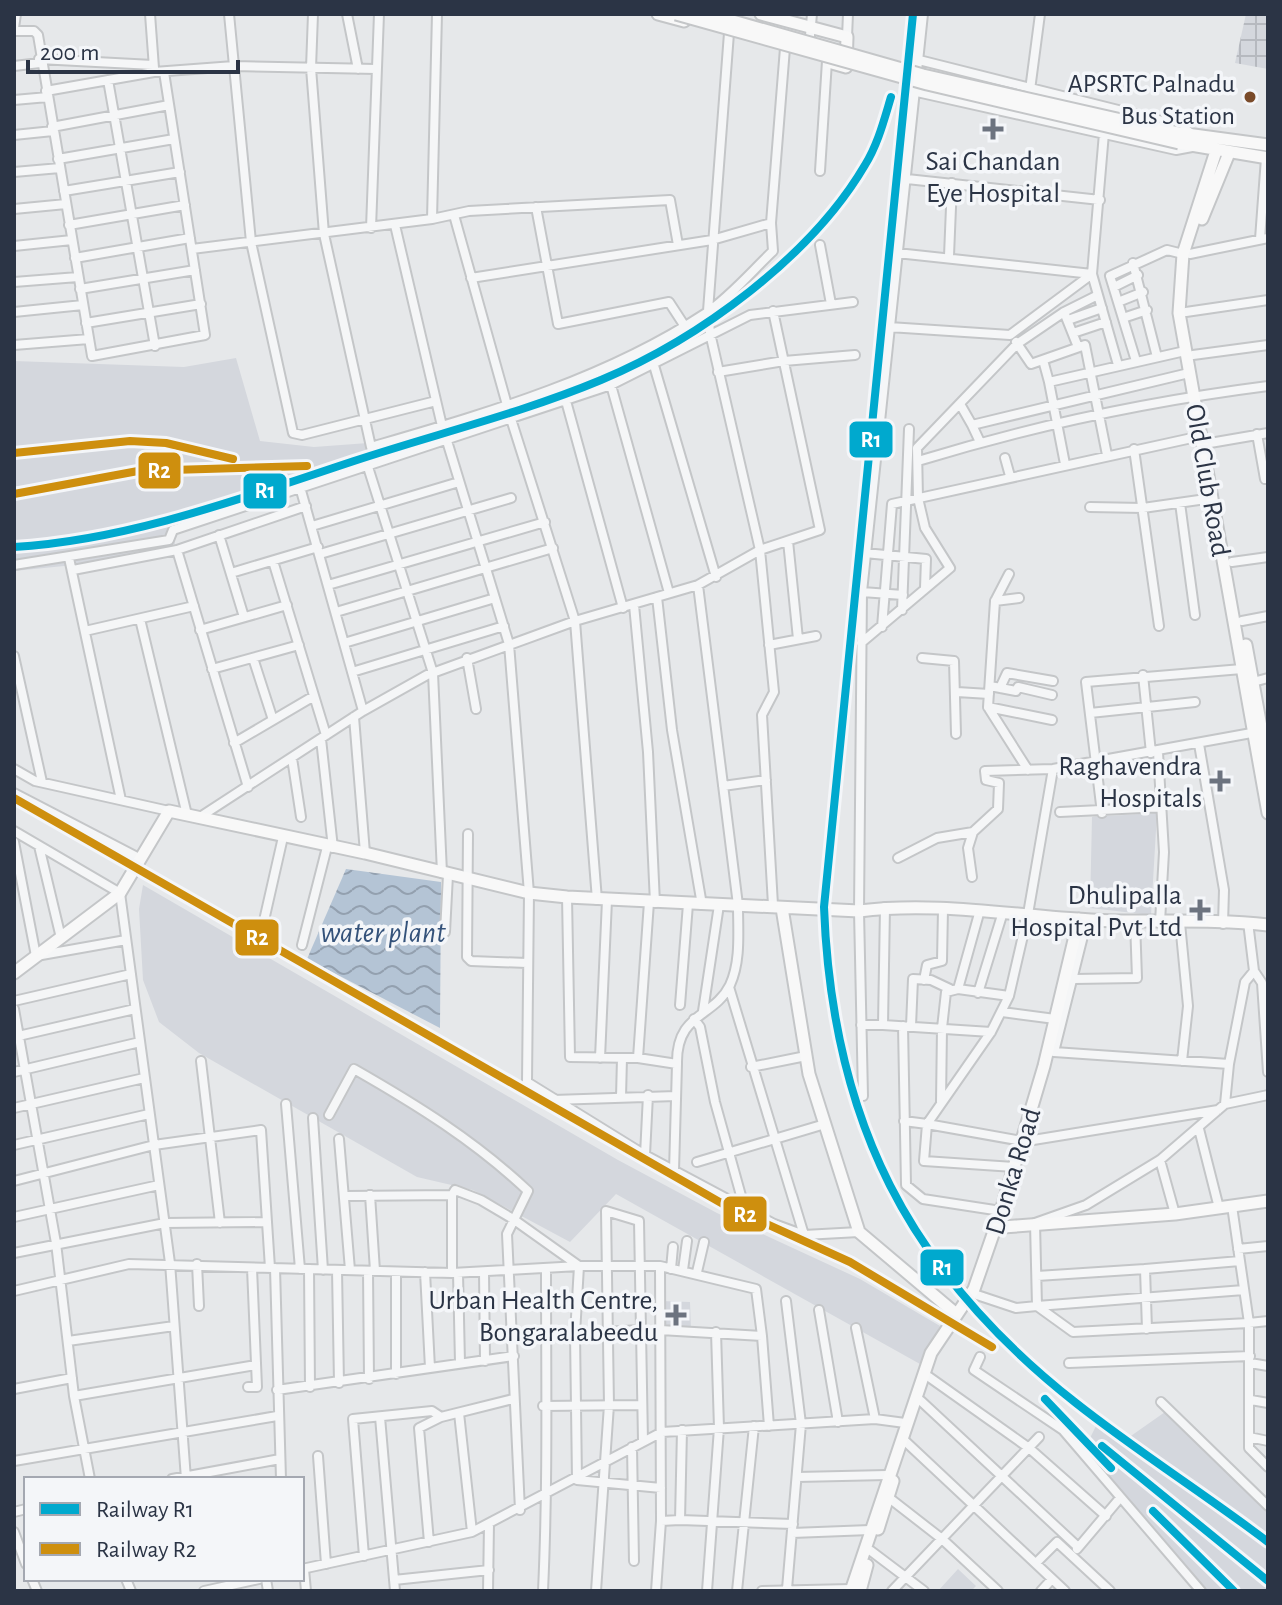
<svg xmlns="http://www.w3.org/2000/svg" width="1282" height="1605" viewBox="0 0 1282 1605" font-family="'Alegreya Sans',sans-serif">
	<defs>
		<pattern id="industrial-grid" width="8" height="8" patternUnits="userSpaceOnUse" patternTransform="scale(2)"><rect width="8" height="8" fill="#d4d7dd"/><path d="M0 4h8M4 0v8" fill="none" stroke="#b6b9bf"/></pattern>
		<pattern id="water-waves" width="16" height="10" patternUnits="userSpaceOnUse" patternTransform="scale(2)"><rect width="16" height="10" fill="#b4c4d5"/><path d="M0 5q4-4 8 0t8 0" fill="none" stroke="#93a0af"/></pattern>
	</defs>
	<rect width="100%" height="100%" fill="#e6e8ea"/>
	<path fill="#d4d7dd" d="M236 358 260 441 314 447 368 443 370 449 583 383 584 391 171 526 175 544 74 565 14 571V361L184 367Z
		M1157 813 1151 915 1090 908 1092 817Z
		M143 885 618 1160 717 1213 860 1279 940 1326 920 1364 616 1194 570 1242 473 1190 417 1177 199 1053 159 1022 143 980 139 909Z
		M661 1301 690 1302 691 1330 661 1329Z
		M1165 1412 1268 1506V1591H1208L1120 1498 1085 1448 1101 1416 1128 1438Z
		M958 1569 976 1586 971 1591H938Z"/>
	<path fill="url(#industrial-grid)" d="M1246 14H1268V69L1235 63Z"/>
	<path fill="url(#water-waves)" d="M346 869 441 882 440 1028 307 959Z"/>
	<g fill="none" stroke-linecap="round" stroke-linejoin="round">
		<g stroke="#c4c6c8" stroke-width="12">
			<path id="street" d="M150 14 154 68
				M229 14 251 242 293 433 302 435 436 401
				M313 14 311 68 324 234 371 447C487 413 604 380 706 313 730 297 752 271 773 251L771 223 785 48
				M347 14 358 69
				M14 28 16 14
				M14 31H34L38 35 92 356 205 335 164 72
				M729 33 708 311 710 333 760 550 774 692 762 715 773 905
				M847 37 848 14
				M809 46 812 14
				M39 59 153 65
				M919 60 1182 126 1193 135
				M14 66 40 63
				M108 80 155 346
				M1030 90 1040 14
				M46 91 154 72 234 66 376 69
				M917 92 1176 150 1192 147
				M14 100 48 97
				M52 127 169 105
				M14 135 53 131
				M58 159 174 139
				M820 171 827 61
				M14 172 60 168
				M907 179 1100 200
				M64 191 180 172
				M536 207 558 324 669 302 684 325
				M14 209 66 204
				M454 215 507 405
				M432 219 469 211 670 200 678 245
				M69 225 185 205
				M395 225 442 426
				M371 228 379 14
				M1260 239 1266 158
				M820 245 831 304
				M14 246 72 240
				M192 249 432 219 437 14
				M897 253 1092 274 1098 295
				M1190 254 1268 238
				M949 256 952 183
				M75 258 190 238
				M1133 263 1157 357
				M471 278 712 240 771 223
				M14 282 78 277
				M1114 287 1138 275
				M80 289 195 270
				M1118 302 1143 292
				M14 312 83 305
				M1064 312 1078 347
				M1186 312 1268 300
				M1123 318 1147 310
				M1068 320 1102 308
				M86 323 201 304
				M889 327 1010 335 1092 274 1104 133
				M1073 333 1106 322
				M1016 342 1031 364 1085 345 1107 455
				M14 345 89 339
				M1193 355 1268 345
				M1043 360 1049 382 1185 351
				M1136 361 1110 276 1167 250 1183 254
				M653 362 716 577
				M718 372 784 361 855 355
				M1049 382 1065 464
				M611 385 669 593
				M566 401 623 608
				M960 404 972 425
				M511 419 575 621 597 900
				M1257 434 1265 479
				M447 441 509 644 529 893 527 1082 645 1155 774 1224 804 1235 859 1232
				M980 442 972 425 1189 373
				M1210 443 1268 433
				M1134 449 1159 626
				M1005 458 1010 476
				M918 461C1032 426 1150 401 1268 386
				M368 467 433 673 442 873
				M300 487 363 711
				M1180 503 1195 615
				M1090 507 1143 508 1213 498
				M312 526 459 482
				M219 535 244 617
				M788 541 798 639
				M177 550 248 787
				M865 553 926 559 925 588
				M320 554 511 498
				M69 558 121 800
				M273 561 326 735
				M1232 562 1268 557
				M14 565 169 540 173 530 611 385 750 315 853 302
				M73 570 177 550 306 506
				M231 573 318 547
				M1009 574 995 601 988 707 1028 770
				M328 585 545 522
				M862 592 903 595
				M657 597 672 730 702 905
				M995 601 1019 598
				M634 605 648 752 655 903
				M902 610 909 429
				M336 612 553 548
				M140 619 187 815
				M1242 621 1268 616
				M882 627 892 504 1201 436
				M200 630 287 605
				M85 631 194 606
				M344 643 495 598
				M861 643 950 568 925 528 918 498 917 448 1017 344 1064 312 1098 295 1118 365
				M769 645 816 636
				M14 656 42 782
				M253 658 273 720
				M467 658 476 709
				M922 658 954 661 956 734
				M212 669 299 645
				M352 672 504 626
				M1143 675 1151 753
				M1253 682 1268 678
				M990 686 1016 691 1018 687 1052 695
				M1000 688 1007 673 1053 681
				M957 692 989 694
				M988 707 1052 720
				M1090 713 1195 702
				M354 717 365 853
				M321 739 333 848
				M234 743 314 696
				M1199 744 1224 890 1223 924
				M1158 752 1164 852 1160 922
				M292 758 301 817
				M14 769 35 781 169 811
				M723 786 766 780
				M14 793 141 859
				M1060 812 1163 807
				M1102 813 1086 682 1242 669
				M200 817 363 711 427 675 575 621 698 585 760 550 820 530 773 311
				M14 831 120 893 170 1263 186 1479
				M468 834 467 957 471 961 527 963
				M14 842 36 956 126 940
				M39 846 61 938
				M898 858 937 838 973 832 998 809 999 783 986 780 985 771 1053 769 1268 730
				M972 877 968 848 973 832
				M567 897 570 1057 638 1058 677 1064C676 1012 714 1018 730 985 741 961 738 932 738 905L698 585
				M980 910 958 989 1009 996
				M1087 920 1054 1052 1229 1064 1225 1104
				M1248 922 1254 971 1262 983 1268 1072
				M1180 923 1188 1006 1182 1061
				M263 925 283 837
				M445 932 448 875
				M302 945 327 847
				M1074 979 1137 978 1135 921
				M924 980 927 965 942 961 943 909
				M729 987 804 1235
				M978 993 1003 912
				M14 1001 131 974
				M680 1005 688 904
				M14 1009 56 1243 74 1396 90 1479
				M703 1011 719 905
				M1002 1012 1055 1019
				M694 1019 700 1027 715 1102 745 1210
				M861 1025H883L885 907
				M883 1025 991 1032
				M903 1026 906 1185 923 1199 1001 1211
				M911 1026 913 979 931 980 950 989
				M14 1037 135 1009
				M600 1058 607 900
				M638 1058 649 902
				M201 1061 220 1223
				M1229 1064 1245 982 1254 971
				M751 1067 806 1056
				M14 1072 140 1042
				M863 1096 859 911 862 592 923 14
				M621 1097 622 1058
				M553 1100 676 1096
				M941 1102 942 1028 946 992 958 989
				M286 1104 300 1269
				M14 1108 144 1078
				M329 1115 354 1069C417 1105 475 1141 528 1191L507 1234 520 1510
				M313 1118 323 1270
				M904 1121 927 1124 991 1032 1009 996 1028 914 1053 769
				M1199 1129 1219 1208
				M339 1139 350 1270
				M1027 1141 1218 1110
				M14 1145 149 1114
				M645 1155 648 1095
				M1160 1160 1175 1214
				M697 1162 825 1124
				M1014 1167 924 1161 927 1124 1022 1141
				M674 1171 677 1064
				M14 1181 154 1145 261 1130 270 1268
				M370 1195 375 1271
				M346 1196 452 1195
				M1232 1206 1249 1323 1073 1332 1037 1306 1244 1290
				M14 1217 159 1185
				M1238 1249 1268 1246
				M14 1253 165 1223 267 1222
				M197 1264 199 1306
				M275 1268 281 1479
				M309 1269 310 1387
				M671 1269 673 1247
				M337 1270 339 1383
				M683 1270 687 1241
				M368 1271 369 1379
				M396 1272V1374
				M425 1272 430 1368
				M484 1272 485 1361
				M697 1272 704 1242
				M452 1273V1195L455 1190 481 1200 513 1219 579 1266H660
				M458 1273 460 1363
				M1037 1276 1145 1269
				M14 1291 129 1264 452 1273 579 1266 575 1334 577 1480 661 1488
				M977 1295 1016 1308 1037 1306 1035 1223 1086 1205 1160 1160 1225 1104 1268 1095
				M786 1301 801 1424 787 1589
				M819 1310 838 1422
				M1268 1321 1249 1323V1448L1268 1467
				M856 1328 875 1419
				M1147 1329 1145 1269 1240 1261
				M660 1330 762 1336 769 1426
				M514 1337 641 1330
				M68 1341 174 1326
				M980 1357 974 1370 1063 1430 1201 1591
				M1069 1363 1250 1356
				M1250 1363 1268 1366
				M929 1377 1029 1448 1106 1516
				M248 1387H257L252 1268
				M14 1389 72 1378
				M277 1390 514 1356
				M74 1396 256 1365
				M1251 1400 1268 1403
				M921 1401 1078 1547
				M1161 1402 1268 1506
				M543 1406 641 1405
				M459 1413 472 1532
				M380 1417 395 1591
				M682 1430 680 1520 661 1521 660 1266 756 1289 762 1336
				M1249 1437 1268 1441
				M906 1442 1065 1591
				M632 1447 634 1561
				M318 1456 326 1564
				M14 1461 277 1416
				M797 1477 887 1475
				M172 1479 280 1459
				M888 1497 942 1539 998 1591
				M14 1512 26 1509
				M680 1520 793 1524
				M14 1532 26 1564
				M792 1533 870 1530
				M429 1542 419 1428 441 1417 513 1399
				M1077 1549 1120 1498
				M871 1551 924 1591
				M364 1556 353 1419 432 1411 441 1417
				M1036 1563 1057 1542 1110 1591
				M302 1569 472 1532 662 1432 875 1419 905 1423
				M304 1569 306 1591
				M32 1579 37 1591
				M126 1579 131 1591
				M266 1579 268 1591
				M394 1580 489 1570
				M204 1591 259 1579
				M488 1591 489 1524
				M543 1591C548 1484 546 1376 546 1268
				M596 1591 609 1405 606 1211 639 1221 643 1441
				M656 1591 661 1521
				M707 1591 719 1428 716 1332
				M737 1591 754 1426
				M762 1591 851 1589
				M892 1591 1039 1437
				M1041 1591 1052 1579"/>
		</g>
		<g stroke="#c4c6c8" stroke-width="15">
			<path id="secondary" d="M658 14 684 21
				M761 14 847 37 846 67 832 63
				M1179 133 1268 145
				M1179 143 1268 158
				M1216 151 1183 254 1179 313 1268 813
				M1202 219 1229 153
				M1246 645 1268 765
				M782 908 809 1074 859 1232 955 1313
				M14 973 120 893 169 811 365 853 529 893 567 897 859 911C936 901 1014 916 1091 920 1149 923 1210 918 1268 925
				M1003 1227 1175 1214 1268 1201
				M878 1529 893 1481
				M851 1591 931 1353 974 1289 1001 1211 1044 1066 1079 919
				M860 1591 867 1565"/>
		</g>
		<use href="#street" stroke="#f5f6f7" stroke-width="8"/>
		<use href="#secondary" stroke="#f8f8f8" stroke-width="11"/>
		<g stroke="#c4c6c8" stroke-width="15" stroke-linecap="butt">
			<path id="secondary-bridge" d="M676 14 927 84 1179 143
				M708 14 923 75 1179 133"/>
		</g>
		<use href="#secondary-bridge" stroke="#f8f8f8" stroke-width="11"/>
		<g stroke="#f4f6f9" stroke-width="14">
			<path id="rail-1" d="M913 14 824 907C832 1120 908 1271 1076 1403 1138 1452 1205 1494 1268 1542
				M14 547C130 540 245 497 354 461 436 434 522 413 601 380 699 339 811 257 865 165 878 144 884 120 891 97
				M1045 1399 1111 1468
				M1102 1446 1268 1581
				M1153 1511 1234 1591"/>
		</g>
		<g stroke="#f4f6f9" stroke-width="14">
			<path id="rail-2" d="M14 453 130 441 166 443 233 459
				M14 494 138 471 307 466
				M14 798 723 1204 850 1262 992 1347"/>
		</g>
		<use href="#rail-1" stroke="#00a9ce" stroke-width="8"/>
		<use href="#rail-2" stroke="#ce8f0e" stroke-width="8"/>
	</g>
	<circle fill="#7a4b2a" stroke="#f4f6f9" stroke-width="3" cx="1250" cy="97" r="7"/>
	<g fill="#6c737f" stroke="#f4f6f9" stroke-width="3">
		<path d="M989 117h8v8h8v8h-8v8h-8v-8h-8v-8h8z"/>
		<path d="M1216 769h8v8h8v8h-8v8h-8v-8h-8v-8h8z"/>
		<path d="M1196 898h8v8h8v8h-8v8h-8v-8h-8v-8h8z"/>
		<path d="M672 1303h8v8h8v8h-8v8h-8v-8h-8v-8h8z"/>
	</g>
	<g text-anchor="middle" stroke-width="7" stroke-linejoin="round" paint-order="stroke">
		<g font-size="26" fill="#2b3445" stroke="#f4f6f9" text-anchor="end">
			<text x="1235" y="92">APSRTC Palnadu<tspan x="1235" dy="32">Bus Station</tspan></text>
		</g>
		<g font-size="28" fill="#2b3445" stroke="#f4f6f9" text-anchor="end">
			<text x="993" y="170" text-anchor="middle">Sai Chandan<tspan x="993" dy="32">Eye Hospital</tspan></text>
			<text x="1202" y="775">Raghavendra<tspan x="1202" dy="32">Hospitals</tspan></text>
			<text x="1182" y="904">Dhulipalla<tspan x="1182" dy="32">Hospital Pvt Ltd</tspan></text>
			<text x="658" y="1309">Urban Health Centre,<tspan x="658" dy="32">Bongaralabeedu</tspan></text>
		</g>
		<g font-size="28" fill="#2b3445" stroke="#f4f6f9">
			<text transform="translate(1209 480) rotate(80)" y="10">Old Club Road</text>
			<text transform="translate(1012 1171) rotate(-73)" y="10">Donka Road</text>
		</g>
		<g font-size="30" font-style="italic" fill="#34527a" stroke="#f4f6f9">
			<text x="383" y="942">water plant</text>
		</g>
	</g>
	<g stroke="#f4f6f9" stroke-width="3">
		<rect x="848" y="420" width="46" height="39" rx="8" fill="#00a9ce"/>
		<rect x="137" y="451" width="45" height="39" rx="8" fill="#ce8f0e"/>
		<rect x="242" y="472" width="46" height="38" rx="8" fill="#00a9ce"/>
		<rect x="234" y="918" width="46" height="39" rx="8" fill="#ce8f0e"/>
		<rect x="722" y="1195" width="46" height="38" rx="8" fill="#ce8f0e"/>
		<rect x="919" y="1248" width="46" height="39" rx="8" fill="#00a9ce"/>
	</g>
	<g font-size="22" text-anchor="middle" font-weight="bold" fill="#fff">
		<text x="871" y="447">R1</text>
		<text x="159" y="478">R2</text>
		<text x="265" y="498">R1</text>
		<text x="257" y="945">R2</text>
		<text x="745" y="1222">R2</text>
		<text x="942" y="1275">R1</text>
	</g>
	<rect width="1282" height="1605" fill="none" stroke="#2b3445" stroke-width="32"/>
	<rect x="24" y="1477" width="280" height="104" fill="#f4f6f9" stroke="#a4a8b1" stroke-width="2"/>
	<rect x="40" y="1503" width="40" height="12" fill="#00a9ce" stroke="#a4a8b1" stroke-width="2"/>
	<text x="96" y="1517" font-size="24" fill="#2b3445">Railway R1</text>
	<rect x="40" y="1543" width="40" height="12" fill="#ce8f0e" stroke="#a4a8b1" stroke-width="2"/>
	<text x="96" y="1557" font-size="24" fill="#2b3445">Railway R2</text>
	<path d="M28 60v12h210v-12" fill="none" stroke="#2b3445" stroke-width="4"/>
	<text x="40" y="60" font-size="24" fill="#2b3445" stroke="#f4f6f9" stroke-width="6" paint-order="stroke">200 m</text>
</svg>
